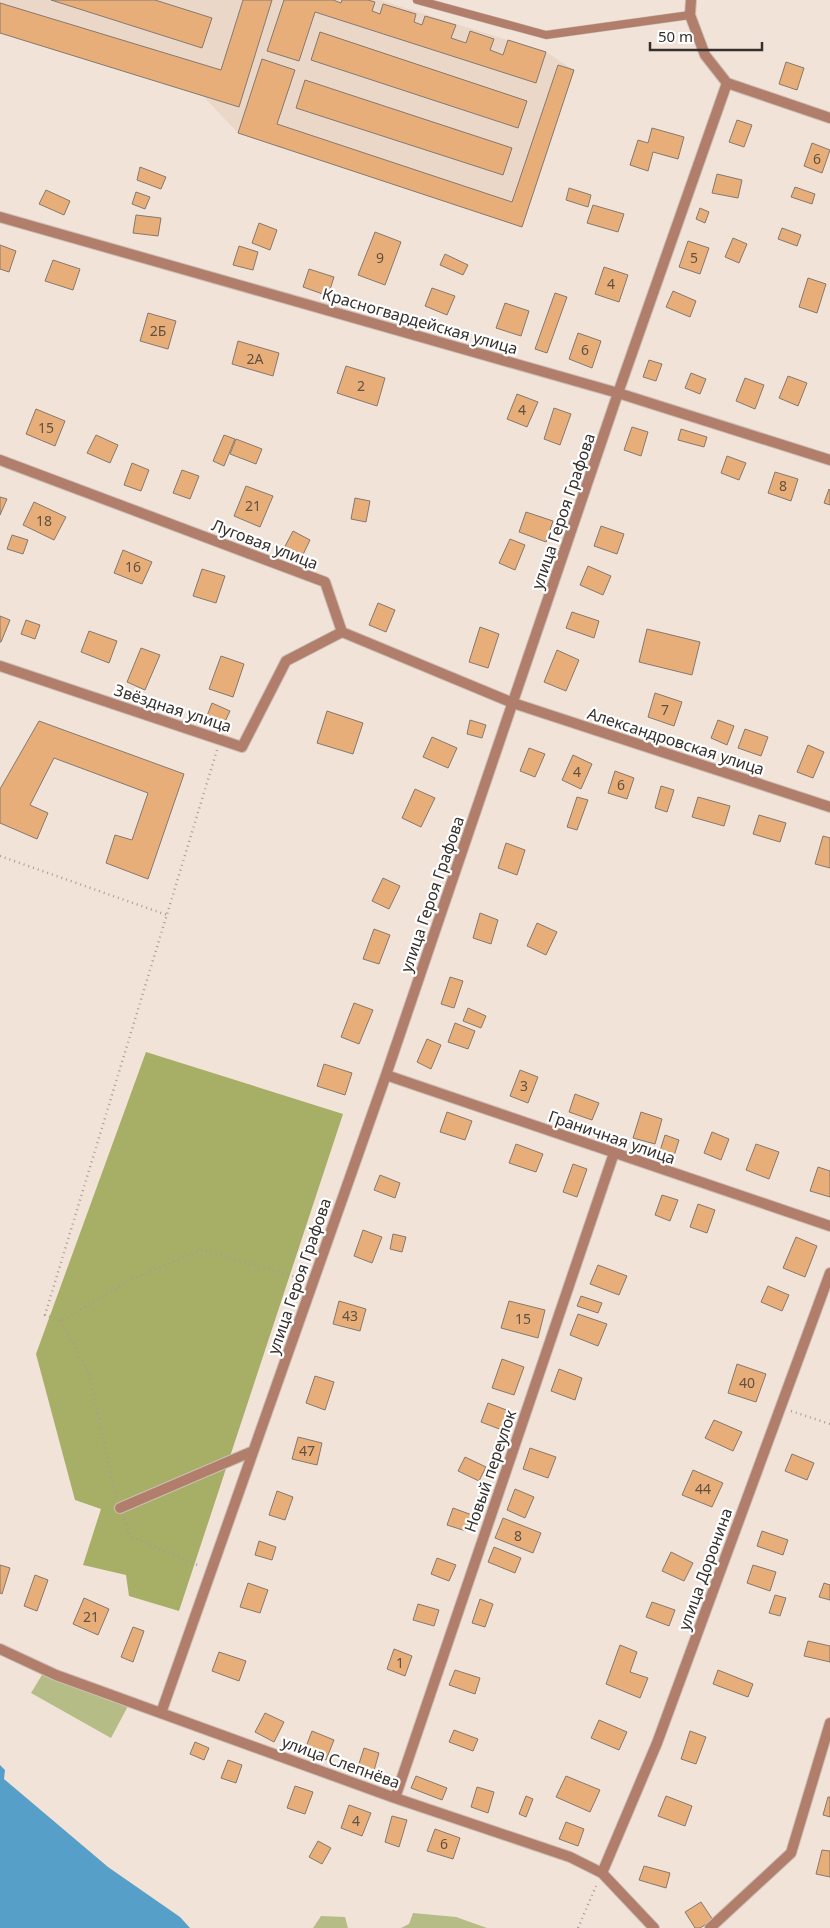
<svg xmlns="http://www.w3.org/2000/svg" width="830" height="1928" viewBox="0 0 830 1928" font-family="'Noto Sans',sans-serif">
	<rect width="100%" height="100%" fill="#f2e3d9"/>
	<path fill="#ebd7c8" d="M0 0H380L546 52 574 70 522 227 238 133 203 96 0 33Z"/>
	<path fill="#b6bc85" d="M45 1670 128 1706 111 1738 31 1693Z
		M413 1913 456 1917 487 1928H401L409 1924Z
		M321 1916 345 1917 348 1928H313Z"/>
	<path fill="#a7ae66" d="M146 1052 343 1114 179 1611 129 1596 126 1575 83 1565 101 1509 75 1500 36 1354Z"/>
	<path fill="#559fc8" d="M0 1765 5 1770 4 1779 108 1867 180 1917 190 1928H0Z"/>
	<path fill="#e7ae7a" stroke="#85796f" d="M51 0H155L212 18 202 48Z
		M243 0H272L239 107 0 33V3L221 70Z
		M284 0H333L341 3 342 0H368L375 2 372 11 380 14 383 4 416 14 414 22 422 25 425 16 456 25 451 38 466 43 470 31 494 39 490 50 503 55 508 40 546 52 536 83 315 12 299 61 267 51Z
		M320 32 527 101 518 128 311 60Z
		M262 59 295 70 277 124 512 202 558 65 574 70 522 227 238 133Z
		M786 62 804 68 797 90 779 84Z
		M305 80 512 148 503 175 296 108Z
		M737 120 752 125 744 147 729 142Z
		M652 128 684 137 678 159 653 152 648 171 630 165 638 140 648 143Z
		M812 143 830 150 822 173 804 166Z
		M140 167 166 177 161 189 137 180Z
		M717 174 742 180 738 198 712 193Z
		M795 187 815 194 812 204 791 197Z
		M569 188 591 195 588 207 566 200Z
		M46 190 70 201 64 215 39 204Z
		M136 192 150 197 145 209 132 204Z
		M593 205 624 214 618 232 587 223Z
		M700 208 709 212 705 223 696 219Z
		M136 215 161 218 158 236 133 233Z
		M259 223 277 230 270 250 252 243Z
		M782 228 801 235 797 246 778 239Z
		M375 232 401 242 385 285 358 275Z
		M733 238 747 244 739 263 725 257Z
		M688 241 709 248 700 274 679 267Z
		M0 245 16 251 9 272 0 269Z
		M239 246 258 252 253 270 233 265Z
		M445 254 468 265 463 275 440 265Z
		M53 260 80 269 73 290 45 281Z
		M604 267 628 275 619 302 595 294Z
		M309 269 334 277 328 296 303 287Z
		M808 278 826 284 817 313 799 307Z
		M432 288 455 296 447 315 425 306Z
		M673 291 696 301 690 317 666 307Z
		M555 293 567 297 547 353 535 349Z
		M505 303 529 311 521 336 496 328Z
		M148 313 176 321 168 349 140 341Z
		M578 333 601 341 592 368 569 359Z
		M238 341 279 353 273 376 232 364Z
		M649 360 662 364 656 381 643 377Z
		M346 366 385 378 377 406 337 393Z
		M691 373 706 379 700 394 685 388Z
		M788 376 807 383 798 406 779 398Z
		M745 378 764 385 755 409 736 401Z
		M517 394 538 402 527 427 507 419Z
		M554 408 571 414 560 445 544 439Z
		M36 409 65 421 55 446 26 434Z
		M632 427 648 432 641 456 624 450Z
		M681 429 707 437 704 447 678 440Z
		M96 435 118 445 110 463 87 453Z
		M224 435 235 439 224 466 213 461Z
		M236 439 262 449 256 464 230 454Z
		M727 456 746 463 739 480 721 473Z
		M132 463 149 470 141 491 124 485Z
		M182 470 199 476 190 499 173 493Z
		M775 472 798 479 791 501 768 493Z
		M246 486 273 496 260 527 234 516Z
		M829 489 830 490V505L824 503Z
		M0 497 7 499 0 515Z
		M355 498 370 501 366 522 351 519Z
		M34 502 66 517 54 540 23 525Z
		M526 512 553 521 546 542 519 532Z
		M601 526 624 534 617 554 594 546Z
		M293 531 310 540 299 563 281 554Z
		M12 535 28 540 23 554 7 549Z
		M510 539 525 545 515 570 499 563Z
		M123 550 152 562 142 584 114 573Z
		M588 566 611 576 603 595 580 585Z
		M202 569 225 576 216 603 193 596Z
		M378 603 395 610 386 632 369 625Z
		M572 612 599 621 594 638 566 628Z
		M0 616 10 620 1 642H0Z
		M26 620 40 625 35 639 21 634Z
		M480 627 499 634 488 668 469 662Z
		M647 629 700 642 692 675 639 662Z
		M89 631 117 641 109 663 81 652Z
		M141 648 160 655 145 690 127 682Z
		M557 650 579 660 566 691 544 682Z
		M221 656 244 664 233 697 209 689Z
		M655 693 682 702 674 726 648 717Z
		M212 703 230 711 222 728 205 721Z
		M327 711 363 723 353 754 317 743Z
		M470 720 486 725 482 738 467 734Z
		M718 720 734 726 727 745 711 738Z
		M39 721 184 774 148 879 106 863 115 835 132 840 148 793 54 758 30 805 48 813 37 839 0 823V789Z
		M745 729 768 737 761 756 738 748Z
		M432 737 457 748 448 768 423 757Z
		M808 745 824 752 813 778 797 772Z
		M529 748 545 754 535 777 520 771Z
		M573 755 592 764 581 789 562 780Z
		M615 771 634 778 627 799 608 793Z
		M661 786 674 790 667 812 655 808Z
		M415 789 435 798 421 827 402 818Z
		M577 797 588 800 577 830 567 827Z
		M698 797 730 806 724 826 692 817Z
		M759 815 786 823 780 842 753 834Z
		M823 836 830 838V868L815 864Z
		M506 843 525 850 517 875 498 868Z
		M383 878 400 886 389 909 372 901Z
		M480 913 498 920 491 944 473 938Z
		M537 923 557 932 546 955 527 946Z
		M374 929 390 935 379 964 363 959Z
		M450 977 463 981 454 1008 441 1004Z
		M354 1003 373 1010 359 1044 341 1037Z
		M468 1008 486 1016 481 1028 463 1021Z
		M455 1023 475 1031 468 1049 448 1042Z
		M427 1039 441 1045 431 1069 417 1062Z
		M324 1064 352 1073 345 1095 317 1086Z
		M520 1070 538 1077 528 1103 510 1096Z
		M575 1094 599 1103 592 1120 569 1112Z
		M447 1112 472 1121 465 1140 440 1132Z
		M641 1112 662 1119 655 1144 633 1138Z
		M712 1132 729 1139 721 1160 704 1153Z
		M665 1135 679 1140 673 1159 659 1154Z
		M516 1144 543 1154 536 1172 509 1163Z
		M756 1144 779 1152 769 1179 746 1170Z
		M573 1164 587 1169 577 1197 563 1192Z
		M818 1167 830 1171V1197L810 1191Z
		M380 1175 400 1183 395 1198 374 1190Z
		M662 1195 678 1200 670 1221 655 1215Z
		M698 1204 715 1210 707 1233 690 1227Z
		M363 1230 382 1237 372 1263 354 1256Z
		M393 1234 406 1237 402 1252 390 1249Z
		M796 1237 817 1246 805 1277 783 1268Z
		M598 1265 627 1276 619 1295 590 1284Z
		M768 1286 789 1295 782 1311 761 1302Z
		M581 1296 602 1303 598 1313 577 1306Z
		M339 1301 366 1309 360 1331 333 1324Z
		M509 1301 545 1310 538 1338 501 1328Z
		M578 1314 607 1324 598 1346 570 1335Z
		M502 1359 524 1367 514 1395 492 1388Z
		M737 1364 766 1374 756 1402 728 1393Z
		M559 1369 582 1378 575 1400 551 1391Z
		M315 1376 334 1382 325 1410 306 1403Z
		M488 1403 509 1411 502 1430 481 1422Z
		M714 1420 742 1432 733 1451 705 1438Z
		M298 1437 322 1443 317 1465 292 1459Z
		M530 1448 556 1457 548 1478 523 1469Z
		M792 1454 814 1463 807 1480 785 1471Z
		M465 1457 486 1467 479 1481 458 1471Z
		M693 1470 723 1483 712 1507 682 1495Z
		M515 1489 534 1497 525 1518 507 1510Z
		M277 1491 293 1497 285 1520 269 1515Z
		M453 1508 472 1515 466 1531 447 1525Z
		M503 1518 541 1533 533 1553 495 1538Z
		M762 1531 788 1540 783 1555 757 1546Z
		M259 1541 276 1547 272 1560 255 1555Z
		M494 1547 521 1558 515 1573 488 1562Z
		M671 1552 693 1563 684 1581 662 1571Z
		M437 1558 456 1565 449 1581 431 1574Z
		M0 1565 10 1568 2 1594 0 1593Z
		M753 1565 776 1572 770 1591 747 1583Z
		M35 1575 48 1580 37 1611 24 1606Z
		M248 1583 268 1590 260 1613 240 1607Z
		M824 1583 830 1585V1600L819 1597Z
		M775 1595 786 1598 780 1616 769 1613Z
		M84 1598 109 1609 98 1635 73 1624Z
		M480 1599 493 1604 485 1627 472 1623Z
		M652 1602 675 1610 669 1626 646 1617Z
		M418 1604 439 1610 434 1626 413 1620Z
		M133 1627 144 1631 133 1662 121 1657Z
		M808 1641 830 1646V1662L804 1656Z
		M620 1645 637 1652 630 1672 648 1678 640 1698 606 1684Z
		M394 1649 412 1656 405 1676 387 1669Z
		M219 1652 246 1661 239 1681 212 1671Z
		M455 1670 480 1678 475 1694 449 1685Z
		M718 1670 753 1684 748 1697 713 1684Z
		M265 1713 284 1722 274 1742 255 1732Z
		M599 1720 627 1732 619 1750 591 1738Z
		M454 1730 478 1739 473 1751 449 1742Z
		M312 1731 334 1740 326 1760 304 1752Z
		M690 1731 706 1737 696 1764 681 1759Z
		M195 1742 209 1748 204 1760 190 1754Z
		M364 1748 379 1753 373 1774 357 1770Z
		M228 1760 242 1765 236 1783 221 1778Z
		M416 1776 447 1788 442 1800 411 1788Z
		M566 1776 600 1790 590 1812 556 1797Z
		M295 1786 313 1792 305 1814 287 1808Z
		M477 1787 494 1792 488 1813 471 1807Z
		M526 1796 533 1799 526 1817 519 1814Z
		M666 1796 692 1806 685 1826 658 1816Z
		M828 1797H830V1817L823 1815Z
		M349 1805 371 1813 362 1836 341 1828Z
		M392 1816 407 1820 399 1847 385 1842Z
		M566 1822 584 1829 578 1846 559 1839Z
		M435 1829 460 1838 453 1859 427 1851Z
		M318 1841 331 1848 322 1864 309 1857Z
		M822 1850 830 1851V1877L816 1874Z
		M644 1866 670 1873 666 1888 639 1880Z
		M701 1902 713 1920 700 1928H695L685 1912Z"/>
	<g fill="none" stroke-linecap="round" stroke-linejoin="round">
		<g stroke="#ccbfb6" stroke-width="9">
			<path id="lane" d="M417 0 546 35 690 15"/>
		</g>
		<g stroke="#ccbfb6" stroke-width="12">
			<path id="street" d="M691 0 690 15 705 55 727 83
				M727 83 830 118
				M0 217 618 393 830 460
				M0 460 325 582 342 632 513 703 830 807
				M0 666 242 747 286 661 342 632
				M386 1075 830 1226
				M120 1508 253 1451
				M0 1649 56 1675 395 1798 570 1857 602 1873 654 1928
				M161 1713 386 1075 618 393 727 83
				M395 1798 614 1153
				M602 1873 657 1743 830 1273
				M710 1928 791 1853 830 1723"/>
		</g>
		<path stroke="#a79c94" stroke-width="2.5" stroke-dasharray="1 4" stroke-linecap="butt" d="M217 750 45 1315 61 1321 134 1278 202 1250 303 1279
			M0 856 167 915
			M61 1321 89 1374 116 1497
			M791 1411 830 1424
			M124 1519 131 1537 200 1566
			M578 1928 596 1886"/>
		<use href="#lane" stroke="#b27e6c" stroke-width="8"/>
		<use href="#street" stroke="#b27e6c" stroke-width="10"/>
	</g>
	<g text-anchor="middle" stroke-width="4.5" stroke-linejoin="round" paint-order="stroke">
		<g font-size="14" fill="#625040">
			<text x="817" y="164">6</text>
			<text x="380" y="263">9</text>
			<text x="694" y="263">5</text>
			<text x="611" y="289">4</text>
			<text x="158" y="336">2Б</text>
			<text x="585" y="355">6</text>
			<text x="255" y="364">2А</text>
			<text x="361" y="391">2</text>
			<text x="522" y="415">4</text>
			<text x="46" y="433">15</text>
			<text x="783" y="491">8</text>
			<text x="253" y="511">21</text>
			<text x="44" y="526">18</text>
			<text x="133" y="572">16</text>
			<text x="665" y="715">7</text>
			<text x="577" y="777">4</text>
			<text x="621" y="790">6</text>
			<text x="524" y="1091">3</text>
			<text x="350" y="1321">43</text>
			<text x="523" y="1324">15</text>
			<text x="747" y="1388">40</text>
			<text x="307" y="1456">47</text>
			<text x="703" y="1494">44</text>
			<text x="518" y="1541">8</text>
			<text x="91" y="1622">21</text>
			<text x="400" y="1668">1</text>
			<text x="356" y="1826">4</text>
			<text x="444" y="1849">6</text>
		</g>
		<g font-size="16" fill="#36302c" stroke="#fff">
			<text transform="translate(420 321) rotate(16)" y="6">Красногвардейская улица</text>
			<text transform="translate(563 511) rotate(-71)" y="6">улица Героя Графова</text>
			<text transform="translate(265 544) rotate(21)" y="6">Луговая улица</text>
			<text transform="translate(173 708) rotate(18)" y="6">Звёздная улица</text>
			<text transform="translate(676 741) rotate(18)" y="6">Александровская улица</text>
			<text transform="translate(432 894) rotate(-71)" y="6">улица Героя Графова</text>
			<text transform="translate(612 1137) rotate(19)" y="6">Граничная улица</text>
			<text transform="translate(299 1276) rotate(-71)" y="6">улица Героя Графова</text>
			<text transform="translate(490 1471) rotate(-71)" y="6">Новый переулок</text>
			<text transform="translate(705 1569) rotate(-70)" y="6">улица Доронина</text>
			<text transform="translate(341 1762) rotate(20)" y="6">улица Слепнёва</text>
		</g>
	</g>
	<path d="M650 42v8h112v-8" fill="none" stroke="#36302c" stroke-width="2.5"/>
	<text x="658" y="42" font-size="15" fill="#36302c" stroke="#ffffff" stroke-width="4" paint-order="stroke">50 m</text>
</svg>
